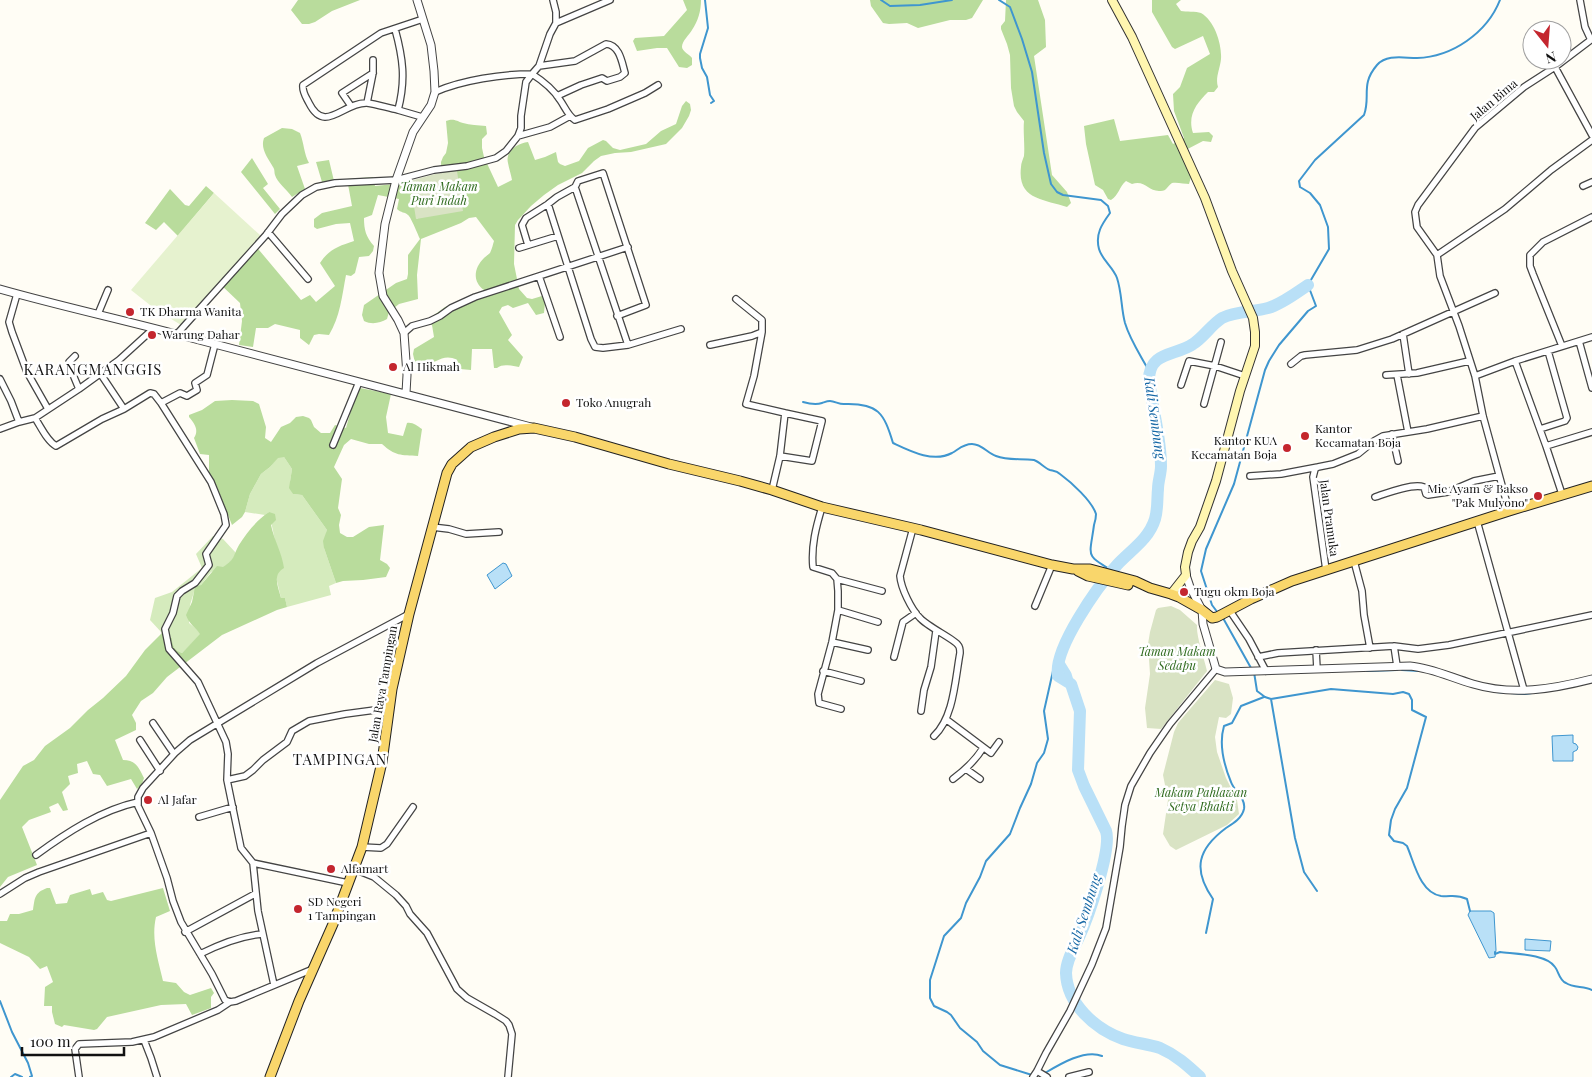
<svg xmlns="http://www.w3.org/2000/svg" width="1592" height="1077" viewBox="0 0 1592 1077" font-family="'Playfair Display',serif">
	<rect width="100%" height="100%" fill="#fffdf5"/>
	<path fill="#d5ebbd" d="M278 457H284L292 469 290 482 293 494 302 495 327 530 324 548 336 583 329 586 331 595 287 607 285 598H281L276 577 278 571 276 545 269 512 265 515 245 512 250 494 261 474 270 467Z
		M213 536 223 539 236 553 233 559 223 568 211 572 201 585 194 592 190 605 189 623 195 628 201 634 182 653C174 650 173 646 172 638L162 633 150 620 155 598 172 592 202 568 196 554Z"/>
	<path fill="#b9dc9c" d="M298 0H360L332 11 315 22 309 24H302L291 10Z
		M683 0H701C701 11 698 21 692 30 689 35 682 41 682 47 682 51 690 55 692 58V65L687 68 679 67 667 48H657L637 51 633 41 635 38 664 36 687 10Z
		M870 0H983L972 18 966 20H950L918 28 907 23 889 24 883 23 871 6Z
		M1006 0H1038L1045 20 1046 47 1034 56 1052 175 1067 192 1071 203 1067 207C1044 199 1017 200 1021 167 1021 163 1023 159 1024 156 1025 145 1023 132 1024 121L1017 112 1014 106 1011 88 1010 55 1007 44 1001 29V26L1005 21Z
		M1152 0H1181L1176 4 1181 11C1186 12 1196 11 1201 13 1215 21 1222 45 1221 59 1220 69 1215 78 1218 87L1214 92H1208C1197 103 1187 115 1193 133L1209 132 1213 136 1211 142 1203 141 1180 153 1191 177 1189 184C1185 184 1177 182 1172 183 1167 186 1167 192 1159 191 1148 191 1145 180 1132 184L1126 181C1119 187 1119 195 1111 200L1108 199 1103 190 1095 185 1086 144 1084 126 1114 119 1120 141 1168 135 1173 144 1184 138 1174 111 1173 94 1180 87 1187 68 1210 54 1203 36 1175 49 1172 47 1152 12Z
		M686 101 690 104 691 110 689 116 682 128 666 144 631 152 615 153 601 156 594 161 582 173 558 185 544 195 531 206 518 220 515 225 514 264 519 289 527 298 532 299 542 296 545 302 544 313 536 315 528 303 513 308 508 305 502 307 499 312 512 335 508 340 523 357 519 367C512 366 503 363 497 368H494L492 349H472L471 370 460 369 457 360C440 351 434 370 415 363L413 354 414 349 434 337 432 325 427 320 445 307 476 295 484 290C472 281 474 268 484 258 485 257 489 254 490 253 492 249 493 244 494 241L476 217 469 218 461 223 421 239 417 275 418 299 399 304 389 312 387 319C380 323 372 325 364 321L362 315 364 305 396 283 407 279 408 274V255L420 239C418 235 411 217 408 215 405 212 401 213 397 209L399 199 378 195 372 215 364 218C364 230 366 237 374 246L373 251 369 256 359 257 355 273 351 276 346 275C342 296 340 317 329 335L319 334 314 335 309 345 300 338V330L275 324 268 328H256L253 347 239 345 242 321 240 303 219 283 254 244 301 300 310 295 316 302 335 286 320 263C329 249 339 246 354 241L350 223 336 224 317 229 314 227V219L322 213 352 206 347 179 373 177 375 186 404 183 410 181 417 219 457 172 441 173V162L443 157 446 153 448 143 446 121C454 118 456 121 463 123 470 125 478 125 486 126L487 134 482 139V148L484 157 498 187 512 180C511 174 509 169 508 163 505 151 518 143 528 142L535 160 545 157 556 152 558 162 560 164 565 166 579 161 588 148 603 140 606 141 613 148 620 150 646 144 661 131 676 124 682 106Z
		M282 128 292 129 300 133C304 143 304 154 309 163L297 166 305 189 292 197C287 190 277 182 275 175 274 171 275 170 273 167 268 158 260 149 264 138Z
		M252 158 268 184 263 188 280 209 275 214 241 172Z
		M329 160 334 181 322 182 316 162Z
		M206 186 214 193 178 236 164 222 156 230 145 223 170 189 185 205 189 206Z
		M360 388 391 394 386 417 388 433 403 436 407 423C413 422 417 426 422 429L418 456C401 455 395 456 382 444H369L351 439 344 445 334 467 342 479 338 508 341 515 339 525 340 533 347 537H353L369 527 384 525 380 560 387 564 390 568 386 577 363 580 343 581 336 583 324 548 323 541 327 530 302 495 293 494 289 488 292 469 284 457 278 458 270 467 261 474 250 494 245 512 242 517 232 525 217 487 209 474V455L200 454 194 438C199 430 195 424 189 417V415L202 410 215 401 232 400 253 401 259 404 266 427 265 438 271 442 281 427 290 423 296 417 303 416 309 418 311 420 314 427 321 433H330L335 425 346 428 355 396Z
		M269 512 275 514 276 520 271 525C274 540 282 553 284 568 272 575 278 586 281 598H285L287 607 277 610 222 635 167 677 153 693 141 701 132 715 136 723V730L115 740 123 760C136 760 139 768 144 778L142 784 137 789 131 779 107 786 100 775 93 774 87 761 77 764 78 773 68 776 70 784 62 792 68 810 63 811 58 803 49 807 51 812 29 820 22 827 37 865 8 877 0 887V800L23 766 34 760 45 746 70 728 88 710 103 698 126 676 145 650 162 633 172 638C173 646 174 650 182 653L200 634C195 627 189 624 186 615L192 602 195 587 201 585 217 566 223 567C236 558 232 558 239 545 247 532 257 520 269 512Z
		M47 888H50L56 904 67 903 70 895 90 889 92 895 103 892 107 900 111 901 163 888 170 911 156 917C151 939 158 959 163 981L176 983 184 992 190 995 211 988 214 993 211 997V1008L192 1015 186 1004 161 1005 107 1017 97 1029 94 1030 64 1025 62 1027 55 1024 52 1012V1006H44L45 987 53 982 47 966 40 969 29 957 0 943V921H7L10 914H19L33 910C35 898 34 893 47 888Z"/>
	<path fill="#d9e3c4" d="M457 171 463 211 416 219 410 181 435 174Z
		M1171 606 1180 610 1197 625C1196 636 1204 658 1207 671L1161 729 1147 728 1145 708 1150 674 1148 644 1150 632 1156 610 1158 608Z
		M1215 680 1229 684 1233 698 1231 714 1226 718 1219 717 1215 737 1217 752 1226 778 1237 800 1239 814 1227 825 1176 850 1170 846 1163 834 1168 800 1163 775 1174 732 1178 723Z"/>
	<path fill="#e6f2cf" d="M214 193 261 236 181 325 155 309 131 290Z"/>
	<path fill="#b9e0f7" stroke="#3f96cf" d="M503 563 506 564 512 576 495 589 487 575Z
		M1573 735V743L1576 744 1578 747 1577 750 1573 752V761H1553L1552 736Z
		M1470 911H1491L1494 913 1496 950 1495 957 1489 958 1468 915Z
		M1525 939 1551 941 1550 951 1525 950Z"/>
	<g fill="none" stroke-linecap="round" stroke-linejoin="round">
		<path stroke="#3f96cf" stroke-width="2" d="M705 0 708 28 700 54V58L702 68 707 77 710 95 714 101 711 103
			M881 0 890 6 920 5 952 0
			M999 0 1010 7 1022 39 1032 72 1044 153 1051 184 1057 192 1063 195 1101 200 1108 206 1110 213C1102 224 1095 234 1099 249 1102 260 1113 267 1117 278 1122 293 1121 308 1125 323 1130 340 1141 356 1149 371
			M803 402C810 404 816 405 822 403 825 402 827 401 830 401 835 401 840 405 845 404 878 403 884 413 893 443 910 451 933 463 952 453 959 449 963 444 972 444 982 444 987 453 996 456 1008 461 1021 458 1034 460 1040 462 1044 468 1050 470 1054 471 1057 471 1060 474 1071 482 1092 501 1096 514 1096 517 1095 522 1094 525 1090 556 1084 555 1113 571
			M1218 613 1212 605 1201 571 1206 549 1234 484 1265 370 1269 361 1279 345 1308 311 1316 306 1308 285 1329 249 1328 227 1320 205 1310 193 1300 187 1299 181 1315 160 1364 115C1371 96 1360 85 1377 65 1387 54 1403 58 1417 58 1452 57 1487 33 1500 0
			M1223 618 1251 668
			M1402 670 1419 671
			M1367 671 1397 670
			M1254 672 1257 691 1265 697 1271 699 1331 689 1393 694 1403 692 1409 694 1412 700V710L1426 717 1407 788 1395 809 1391 820 1389 835 1394 841 1403 843 1407 846C1414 862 1420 893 1441 896 1452 897 1456 894 1467 899L1470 911
			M1496 692 1525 694 1561 689
			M1271 699 1295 838 1304 872 1317 891
			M1206 933 1213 899C1192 869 1198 849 1226 828 1234 823 1242 818 1244 809 1246 798 1234 791 1231 782 1224 765 1219 743 1224 726L1232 723 1241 706 1264 697
			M1495 952V954L1500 952C1515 954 1546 954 1555 967 1559 972 1559 980 1566 983 1573 988 1584 986 1592 990
			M0 1001 12 1032 28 1063 32 1076 30 1077
			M1045 1073C1060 1064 1085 1049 1102 1056
			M1032 1075 1000 1065 983 1051 977 1042 960 1028 951 1015 947 1012 934 1006 930 998V980L944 936 961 918 966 903 980 877 986 861 1010 834 1020 808 1031 784 1037 763 1044 753 1048 739 1044 711 1053 671 1057 669
			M11 1077 15 1074 22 1077"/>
		<path stroke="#b9e0f7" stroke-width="7" d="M1060 661 1068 674 1071 684"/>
		<path stroke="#b9e0f7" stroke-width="12" d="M1200 1077C1187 1065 1176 1055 1160 1048 1148 1044 1135 1043 1123 1039 1095 1029 1067 1004 1066 973 1066 961 1074 948 1079 937 1088 918 1112 849 1106 831L1084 786 1078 770 1080 711 1071 684 1058 676C1053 649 1098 586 1117 565 1131 550 1149 539 1155 519 1158 509 1157 498 1158 489 1158 481 1161 474 1161 466 1161 437 1152 408 1149 380 1149 351 1176 356 1193 344 1204 337 1211 325 1222 318 1235 311 1254 312 1268 308 1282 304 1296 293 1308 285"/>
		<g stroke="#444" stroke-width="8">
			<path id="minor" d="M1580 0 1585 27 1591 40
				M556 23 610 0
				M395 29C403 58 406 80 398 110 388 108 376 104 367 103 343 102 325 135 309 103 306 97 302 92 303 85L381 33 423 19
				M539 66 575 61 606 44C620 45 622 63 625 73L620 77 607 81 602 78 581 85 557 96
				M1555 67 1592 135
				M435 92C462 80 503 74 532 74L539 66 550 34 556 23V12L553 0
				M367 103 373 73V60
				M351 106 342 93 373 73
				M398 110 422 117
				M518 136 550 127 570 116
				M1583 186 1592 182
				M575 187 628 345 681 329
				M548 204 591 339 595 347 603 348 628 345
				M268 232 308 279
				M528 245 522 225 526 218 548 204 557 197 575 187 578 181 603 173 646 305 617 316
				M519 248 558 236
				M1437 255 1505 209 1551 170 1592 140
				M539 276 560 337
				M17 294 9 322 12 332 27 372 48 409
				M736 299 762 320V332
				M98 314 108 290
				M404 333 412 326 430 321 440 316 451 308 475 297 628 247
				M177 334 266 235 282 214 302 195 316 187 335 183 396 180 434 170 467 166 496 158 506 151 518 136 521 128V116L526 82 532 74C543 81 553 89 560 100 565 107 568 116 575 120L608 109 645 93 658 85
				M1403 334 1409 374
				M1579 341 1592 388
				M215 344 207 375 195 383 197 390 187 396 180 393 161 403 211 482 224 514 226 525 206 554 209 565 195 583 182 591 177 596 173 613 165 629 169 649 198 682 226 742 228 754 227 780 241 848 253 863 258 911 274 985
				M710 345 752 336 762 332 754 376 746 404 785 413 780 456 772 490
				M1562 346 1533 274 1530 266V255L1543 242 1592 217
				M75 356 69 362V365L79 389
				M1515 361 1546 446 1562 494
				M1291 364 1301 356 1305 355 1357 350 1392 339 1495 293
				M100 373 124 409
				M1386 375 1417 373 1469 361
				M1397 375 1408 432
				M1475 376 1459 326 1440 276 1437 255 1417 227 1415 212 1418 205 1475 128 1524 87 1555 67 1592 39
				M0 379 11 401 19 422
				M1181 385 1189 361 1215 366 1245 376
				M1204 404 1221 342
				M35 418C41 427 47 441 56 446L102 419 124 409 150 393 154 394 161 403
				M0 429 19 422 35 418 79 389 119 360 153 329
				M1540 429 1565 421 1567 418 1548 351
				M1392 434 1398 461
				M333 445 359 382
				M1546 446 1592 432
				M780 456 812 461 822 421 785 413
				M1250 476 1281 474 1318 467
				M1375 497C1387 493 1412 483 1424 487L1426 494 1428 495 1448 492 1474 481 1499 476
				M822 507C816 527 811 546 813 567L832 573 837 579 838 591V610L832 642 818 694 819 703 841 709
				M1509 511 1483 416 1475 376 1515 361 1592 337
				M1477 521 1524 690
				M432 527 449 529 466 534 499 532
				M913 528 900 576C901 588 911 609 920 618 928 627 954 639 958 645 960 647 960 650 960 653 955 680 954 717 934 736
				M1354 561 1362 591 1364 615 1370 648
				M1326 570 1313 477 1315 469 1318 467 1333 464 1358 454 1374 441 1383 436 1427 429 1483 416
				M837 579 882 591
				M1035 606 1052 565
				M838 610 878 622
				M1230 611 1249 639 1266 671
				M832 642 868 650
				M1394 646 1418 649 1449 645 1592 615
				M1316 650 1317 669
				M894 657 903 622 916 613
				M1258 657 1278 653 1394 646 1397 666
				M823 671 861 681
				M921 711 924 690 931 667 936 631
				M947 720 991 753 999 742
				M153 723 174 754
				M140 740 160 771
				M966 769 980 779
				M953 779C965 770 975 761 983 748
				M227 780 245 776 253 770 263 760 287 742 292 731 309 721 345 714 390 708
				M199 817 233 807
				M362 847 381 848 387 844 413 807
				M36 855C66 833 101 810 138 802
				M253 863 348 883
				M354 869 374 877 396 895 406 906 410 914 427 933 457 989 467 998 495 1014 506 1021 509 1025 512 1034 508 1077
				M0 894 25 878 39 872 151 833
				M185 932 255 894
				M200 954C220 944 240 936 262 934
				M313 969 236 1001 230 1002 225 1000 212 974 181 922 173 901 167 878 151 833 138 806V797L143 788 175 753 190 740 317 663 409 614
				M144 1040 151 1058 157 1077
				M1037 1071 1047 1077
				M79 1077 75 1049 79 1044 132 1042 154 1037 218 1010 230 1002
				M1033 1077 1037 1071 1046 1053 1070 1011 1092 964 1106 928 1120 847 1122 826 1125 805 1131 786 1150 753 1170 724 1216 669
				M1069 1077 1089 1072"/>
		</g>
		<g stroke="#444" stroke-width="9">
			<path id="tertiary" d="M0 289C60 306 120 319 180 335 297 365 414 396 531 427
				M406 393 407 375 404 333 398 320 383 296 379 273 385 224 396 180 413 132 431 105 435 92 434 71 431 45 417 0
				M1186 575 1190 587 1202 610 1203 624 1216 669 1225 672 1410 666C1432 668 1452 678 1473 684 1513 696 1553 689 1592 679"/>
		</g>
		<g stroke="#333" stroke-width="10">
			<path id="secondary" d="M1112 0 1132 37 1205 198 1232 271 1253 318 1255 332V346L1240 391 1216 481 1200 527 1192 541 1188 552 1185 567 1186 575 1171 594"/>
		</g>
		<g stroke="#222" stroke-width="11">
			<path id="primary" d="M1078 571 1088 576 1128 585
				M270 1077 299 1001 333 924 362 847 382 762 392 689 409 614 447 473 452 464 471 447 494 437 519 429 534 428 575 437 669 464 740 481 772 490 822 507 921 530 1052 565 1073 569H1090L1135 581 1150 588 1171 594 1179 597 1202 610 1212 618 1217 617 1251 599 1292 581 1509 511 1592 486"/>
		</g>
		<use href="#minor" stroke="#fff" stroke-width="5.5"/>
		<use href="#tertiary" stroke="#fff" stroke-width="7"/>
		<use href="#secondary" stroke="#fff6b0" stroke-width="8"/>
		<use href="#primary" stroke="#f9d66b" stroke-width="9"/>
	</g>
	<g fill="#c4262e" stroke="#fff" stroke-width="2">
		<circle cx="130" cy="312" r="5"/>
		<circle cx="152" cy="335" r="5"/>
		<circle cx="393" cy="367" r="5"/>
		<circle cx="566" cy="403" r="5"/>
		<circle cx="1305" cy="436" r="5"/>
		<circle cx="1287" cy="448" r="5"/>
		<circle cx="1538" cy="496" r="5"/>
		<circle cx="1184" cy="592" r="5"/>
		<circle cx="148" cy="800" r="5"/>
		<circle cx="331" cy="869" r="5"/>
		<circle cx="298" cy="909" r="5"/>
	</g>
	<g text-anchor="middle" stroke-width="5" stroke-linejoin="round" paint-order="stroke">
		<g font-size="12" fill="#111" stroke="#fff">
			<text transform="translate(1494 100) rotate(-40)" y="4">Jalan Bima</text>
			<text transform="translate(1329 518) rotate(82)" y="4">Jalan Pramuka</text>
			<text transform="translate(383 684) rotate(-80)" y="4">Jalan Raya Tampingan</text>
		</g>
		<g font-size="12" font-style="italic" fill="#2f6b1f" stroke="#fff">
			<text x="439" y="191">Taman Makam<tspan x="439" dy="14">Puri Indah</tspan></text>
			<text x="1177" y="656">Taman Makam<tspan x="1177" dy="14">Sedapu</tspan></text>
			<text x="1201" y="797">Makam Pahlawan<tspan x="1201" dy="14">Setya Bhakti</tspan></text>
		</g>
		<g font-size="12" fill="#111" stroke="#fff" text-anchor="start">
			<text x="140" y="316">TK Dharma Wanita</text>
			<text x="162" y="339">Warung Dahar</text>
			<text x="403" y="371">Al Hikmah</text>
			<text x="576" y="407">Toko Anugrah</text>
			<text x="1315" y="433">Kantor<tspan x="1315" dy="14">Kecamatan Boja</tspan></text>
			<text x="1277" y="445" text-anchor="end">Kantor KUA<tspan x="1277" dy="14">Kecamatan Boja</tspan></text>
			<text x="1528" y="493" text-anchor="end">Mie Ayam &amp; Bakso<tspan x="1528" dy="14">"Pak Mulyono"</tspan></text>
			<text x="1194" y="596">Tugu 0km Boja</text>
			<text x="158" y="804">Al Jafar</text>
			<text x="341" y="873">Alfamart</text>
			<text x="308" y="906">SD Negeri<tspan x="308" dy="14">1 Tampingan</tspan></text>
		</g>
		<g font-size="14" font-style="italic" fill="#1768a6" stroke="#fff">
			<text transform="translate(1155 418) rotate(82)" y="5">Kali Sembung</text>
			<text transform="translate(1084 914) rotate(-72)" y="5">Kali Sembung</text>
		</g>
		<g font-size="15" letter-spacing="1" fill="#111" stroke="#fff">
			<text x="93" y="375">KARANGMANGGIS</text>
			<text x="340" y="765">TAMPINGAN</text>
		</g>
	</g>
	<g transform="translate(1547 45) rotate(163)"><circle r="24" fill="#ffffff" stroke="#a0a0a0"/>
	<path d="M0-4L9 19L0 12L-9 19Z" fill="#c4262e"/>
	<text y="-8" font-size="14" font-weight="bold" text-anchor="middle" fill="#111111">N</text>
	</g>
	<path d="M22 1047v8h102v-8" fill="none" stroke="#111111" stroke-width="2.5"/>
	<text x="30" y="1047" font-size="15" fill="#111111" stroke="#ffffff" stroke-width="4" paint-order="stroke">100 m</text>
</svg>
